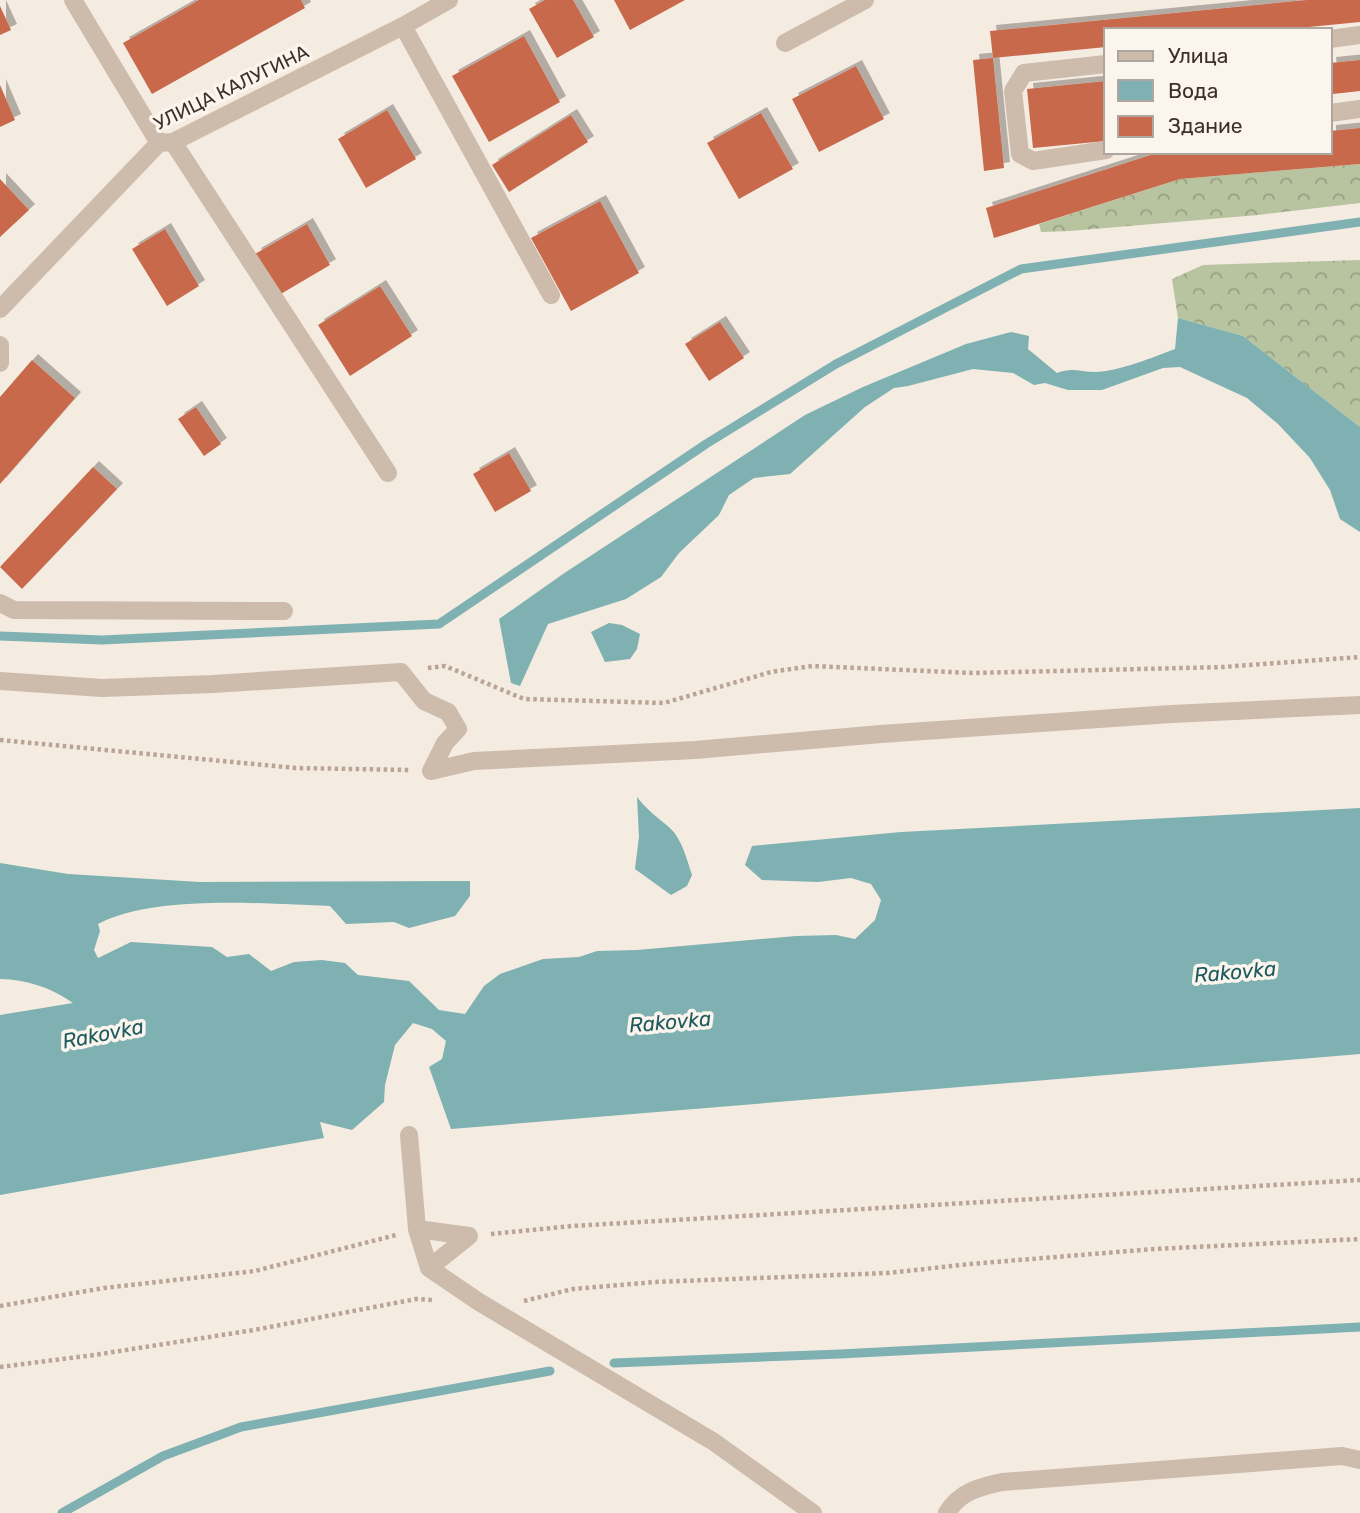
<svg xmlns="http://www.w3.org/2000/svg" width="1360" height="1513" viewBox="0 0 1360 1513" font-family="Rubik,sans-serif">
	<defs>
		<pattern id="forest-crowns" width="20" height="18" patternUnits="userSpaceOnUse" patternTransform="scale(1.75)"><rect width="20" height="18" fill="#b8c4a0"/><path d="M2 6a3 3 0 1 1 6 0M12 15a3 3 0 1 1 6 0" fill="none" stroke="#97a083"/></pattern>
		<filter id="shadow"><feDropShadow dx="6" dy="-6" stdDeviation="0" flood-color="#0004"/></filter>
	</defs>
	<rect width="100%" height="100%" fill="#f4ebe1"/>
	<path fill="url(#forest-crowns)" d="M1360 164V203L1258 215 1070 231 1041 232 1039 224 1180 179Z
		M1360 260V427L1243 336 1178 318 1172 279 1203 265Z"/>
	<path fill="#7fb0b2" d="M1178 318 1243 336 1360 427V532L1340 519 1330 490 1310 458 1278 424 1247 398 1180 367 1163 368 1102 390H1068L1045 383 1034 385 1013 373 973 369 908 386 894 388 865 407 790 474 754 478 729 495 719 515 679 553 661 577 626 599 548 624 520 686 511 683 499 619 563 574 805 415 863 387 966 344 1011 332 1029 336 1028 349 1057 373C1073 367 1079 372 1095 372 1117 372 1154 357 1175 349Z
		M609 623 622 625 640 634 637 649 630 659 605 662 591 632Z
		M637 797C648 811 657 817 670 828 682 839 687 860 692 875L687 886 671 895 635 869 639 837Z
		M1360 808V1054L451 1129 429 1067 442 1059 446 1041 432 1029 413 1023 395 1045 385 1085 384 1102 352 1130 320 1122 324 1138 0 1195V1015L73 1003C52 988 26 979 0 979V863L68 874 200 882 470 881V896L455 916 409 928 394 922 346 924 330 906C266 904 154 894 98 924L100 931 94 950 98 958 131 942 212 947 227 957 249 954 271 971 294 962 322 960 345 963 358 975 409 981 439 1010 465 1014 484 986 500 974 543 959 579 957 597 951 637 950 796 936 836 935 855 939 875 920 881 900 871 884 851 878 818 882 762 880 745 865 752 846 901 832Z"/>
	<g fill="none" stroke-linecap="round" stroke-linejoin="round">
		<path stroke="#7fb0b2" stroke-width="9" d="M0 636 102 640 439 624 706 444 836 364 1021 269 1360 222
			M614 1363 840 1354 1360 1327
			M62 1513 163 1456 241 1427 550 1371"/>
	</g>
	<path fill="#c8694b" filter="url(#shadow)" d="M199 0H301L305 8 152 94 123 43Z
		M545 0H573L594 37 557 58 529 9Z
		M614 0H685L630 30Z
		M1307 0H1360V22L1278 30H1106V47L993 58 990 31Z
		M0 6 11 30 0 35Z
		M524 36 560 102 489 142 452 76Z
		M993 58 1004 168 984 171 973 60Z
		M1360 60V91L1333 94 1330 63Z
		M856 66 884 119 819 152 792 99Z
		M1106 81V141L1033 148 1027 89Z
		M0 85 15 120 0 127Z
		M387 110 416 159 366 188 338 139Z
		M761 113 793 169 739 199 707 143Z
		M571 115 588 142 509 192 492 165Z
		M1360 128V164L1180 179 994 238 986 208 1160 152H1330V131Z
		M0 179 29 210 0 237Z
		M600 201 639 273 571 311 531 238Z
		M307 224 330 265 279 295 255 254Z
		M165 229 199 286 167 306 132 249Z
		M380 286 412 336 350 376 318 325Z
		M720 322 744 358 709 381 685 344Z
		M32 360 75 398 0 484V397Z
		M196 407 221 444 204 456 178 419Z
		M509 453 531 491 495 512 473 474Z
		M93 467 117 489 22 589 0 567Z"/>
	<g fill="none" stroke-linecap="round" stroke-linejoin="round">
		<path stroke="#b9a596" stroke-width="4.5" stroke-dasharray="3.5 3.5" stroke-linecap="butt" d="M428 668 445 666 524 699 664 703 771 672 812 666 973 673 1223 667 1360 657
			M0 740 296 768 409 770
			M491 1234 572 1226 1360 1180
			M524 1301 573 1289 655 1282 888 1273 970 1264 1154 1249 1360 1239
			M0 1306 104 1288 255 1271 396 1235
			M0 1367 94 1355 254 1330 416 1299 432 1300"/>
		<path stroke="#cdbbac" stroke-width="18" d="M73 0 159 143
			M403 26 551 295
			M1330 39 1360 35
			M785 43 865 0
			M1106 64 1024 73 1013 91 1020 154 1033 161 1106 150
			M1330 113 1360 109
			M173 142 388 473
			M0 309 159 143 173 142 403 26 449 0
			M0 345V363
			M0 603 14 610 284 611
			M0 681 102 688 213 684 401 672 424 701 448 712 458 729 445 743 431 771
			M431 771 474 761 695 750 881 734 1171 714 1360 705
			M409 1135 417 1229 429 1268 479 1302 714 1442 813 1513
			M417 1229 469 1236
			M429 1268 469 1236
			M947 1513C959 1492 979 1487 1002 1482L1342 1456 1360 1460"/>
	</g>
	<g text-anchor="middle" stroke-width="7" stroke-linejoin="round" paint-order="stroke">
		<g font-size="19" fill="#3b302b" stroke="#fbf5ee">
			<text transform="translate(231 87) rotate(-26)" y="7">УЛИЦА КАЛУГИНА</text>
		</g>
		<g font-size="21" font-style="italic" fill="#1f5a5e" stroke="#fbf5ee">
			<text transform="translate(1235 972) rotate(-5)" y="7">Rakovka</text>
			<text transform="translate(670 1022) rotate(-5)" y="7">Rakovka</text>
			<text transform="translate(103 1034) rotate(-11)" y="7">Rakovka</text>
		</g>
	</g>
	<rect x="1104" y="28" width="228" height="126" fill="#fbf5ee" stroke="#aea6a0" stroke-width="2"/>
	<rect x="1118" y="51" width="35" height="10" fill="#cdbbac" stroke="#aea6a0" stroke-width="2"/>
	<text x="1168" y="63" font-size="21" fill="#3b302b">Улица</text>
	<rect x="1118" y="80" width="35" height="21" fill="#7fb0b2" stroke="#aea6a0" stroke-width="2"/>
	<text x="1168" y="98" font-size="21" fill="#3b302b">Вода</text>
	<rect x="1118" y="116" width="35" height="21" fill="#c8694b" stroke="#aea6a0" stroke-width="2"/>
	<text x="1168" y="133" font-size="21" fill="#3b302b">Здание</text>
</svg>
